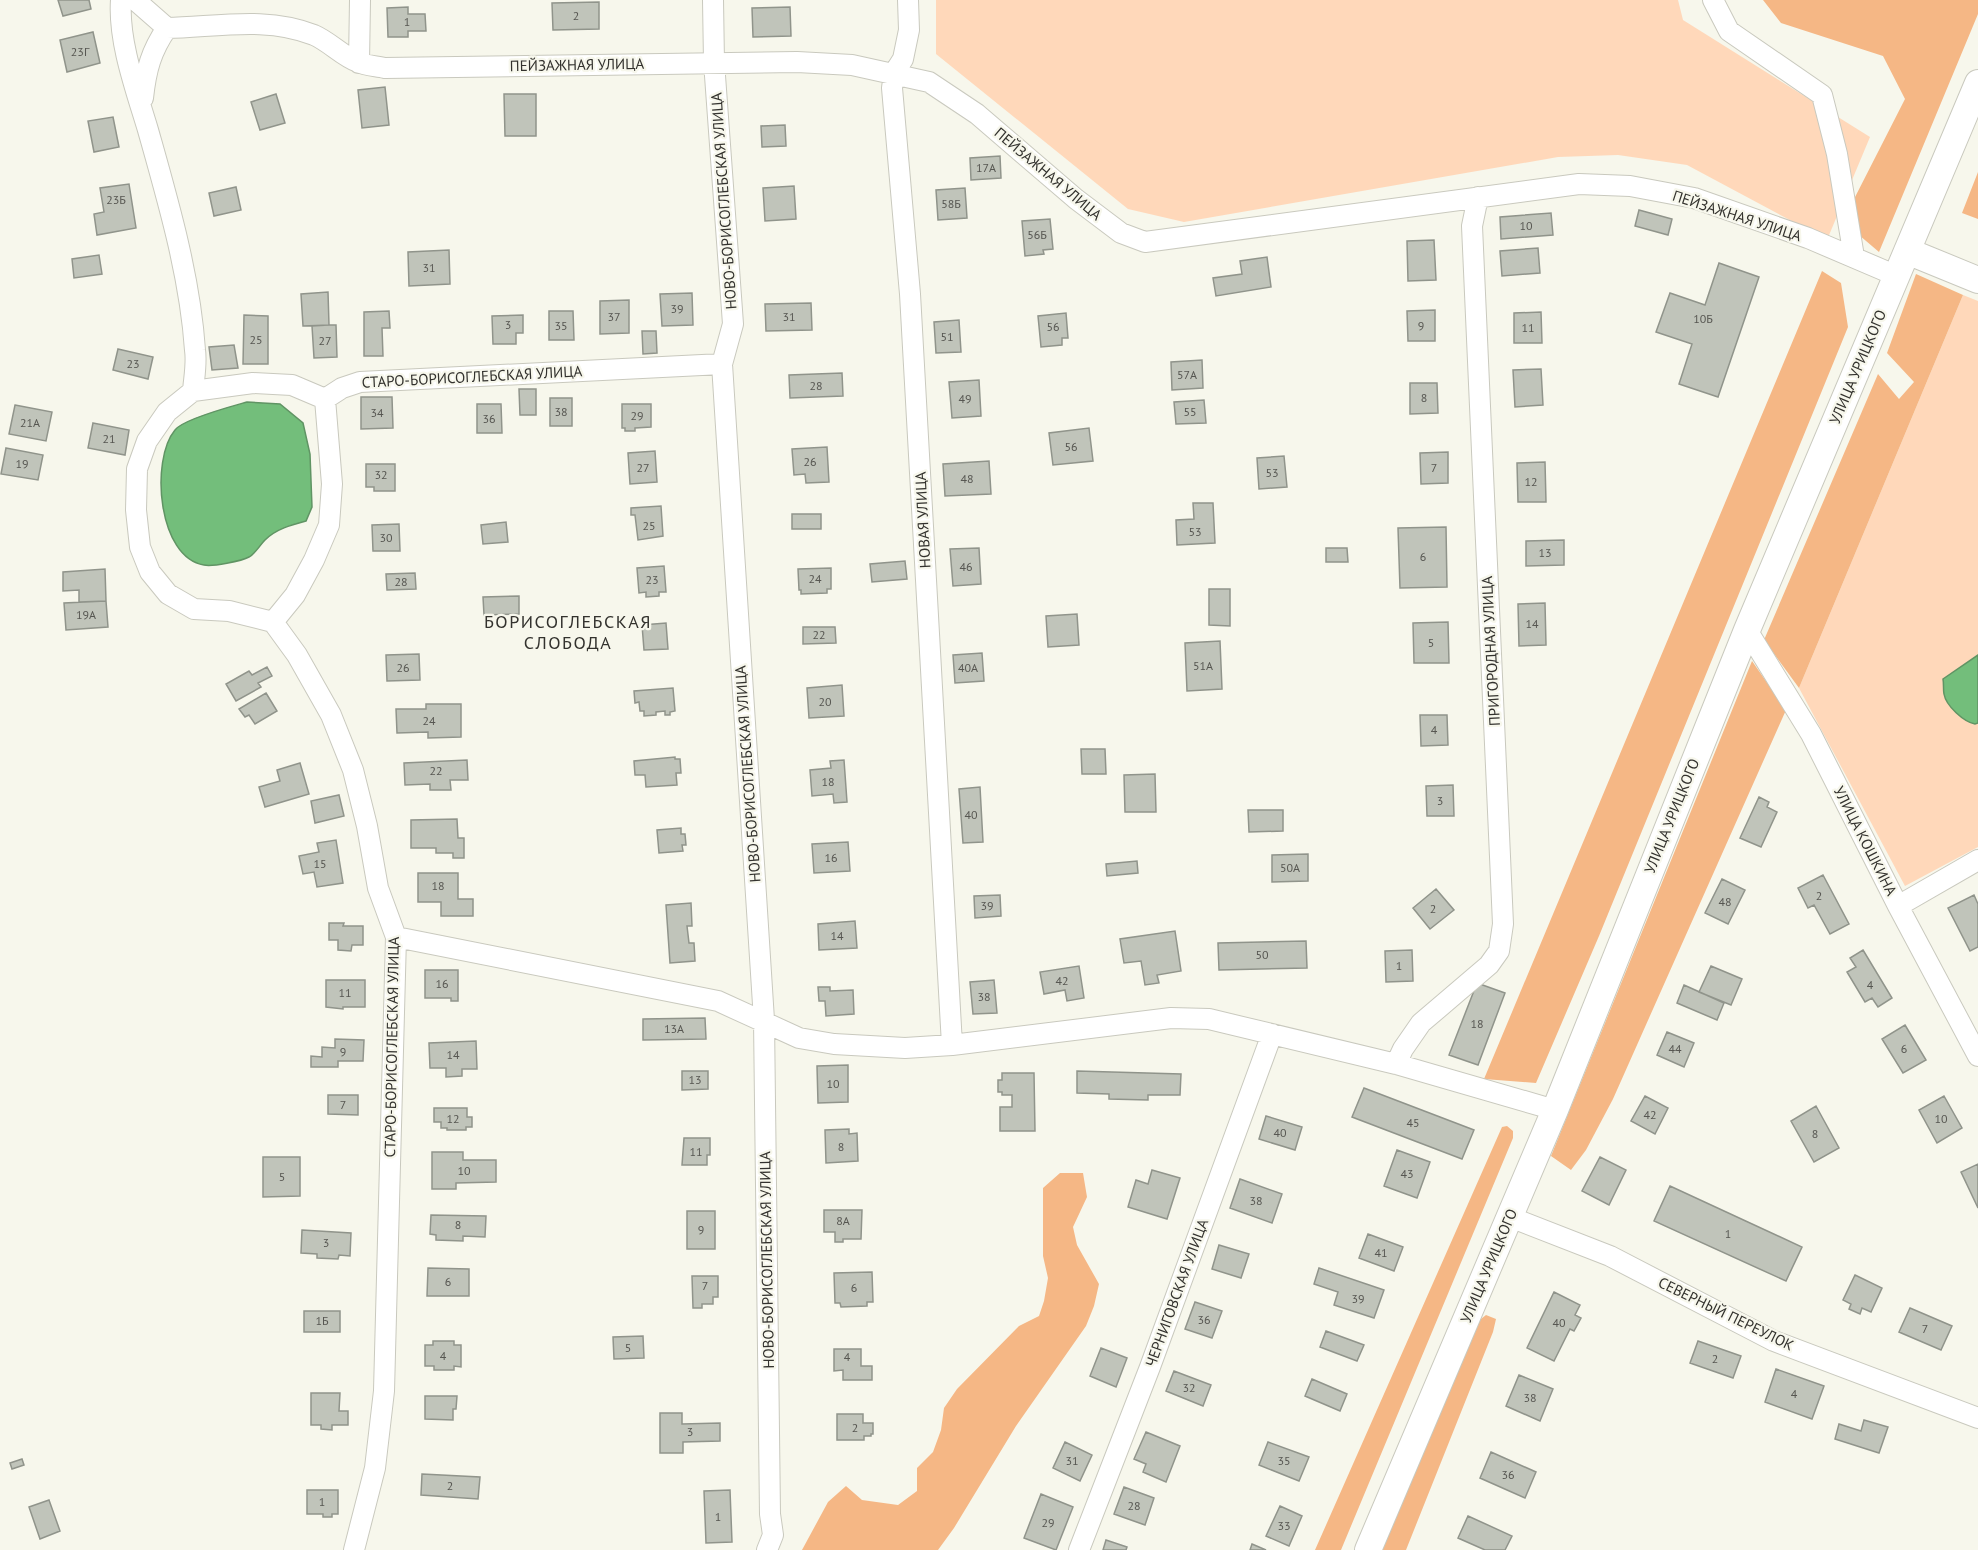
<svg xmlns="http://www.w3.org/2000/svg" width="1978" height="1550" viewBox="0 0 1978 1550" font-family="'PT Sans',sans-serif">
	<rect width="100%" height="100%" fill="#f7f7ec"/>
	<path fill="#ffd8ba" d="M936 0H1678L1683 20 1870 137 1827 240 1687 165 1618 155 1558 157 1184 222 1128 209 936 54Z
		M1963 295 1978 301V847L1905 886 1799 688Z"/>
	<path fill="#f5b785" d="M1763 0H1978V14L1879 252 1859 235 1852 203 1905 99 1883 56 1781 23Z
		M1978 172V219L1962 213Z
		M1822 271 1841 283 1848 327 1599 936 1536 1083 1484 1079Z
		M1916 274 1963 295 1799 688 1764 640 1878 374 1899 399 1914 382 1887 353Z
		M1752 661 1786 710 1613 1099 1586 1150 1571 1170 1551 1156Z
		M1507 1126 1513 1131V1138L1341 1550H1315L1502 1127Z
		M1060 1173H1083L1087 1197 1073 1227 1077 1245 1099 1284 1094 1306 1086 1326 1016 1426 954 1528 938 1550H802L828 1502 846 1486 862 1500 898 1505 917 1491V1468L933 1452 941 1430 944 1408 957 1389 1019 1326 1039 1316 1044 1301 1048 1278 1043 1256V1188Z
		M1486 1315 1496 1319 1493 1332 1406 1550H1381L1472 1326Z"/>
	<path fill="#73be7b" stroke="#609464" stroke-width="1.5" d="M247 402 280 404 303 423 310 454 312 507 306 521C291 525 276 529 265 540 260 545 255 554 249 557 242 561 212 567 204 565 158 558 150 460 175 430 183 419 233 406 247 402Z
		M1978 655V723L1975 724C1964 722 1946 706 1944 694 1943 689 1944 684 1943 679Z"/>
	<path fill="#c0c4ba" stroke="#90948b" stroke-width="1.5" d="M58 0H89L91 9 63 16Z
		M599 2V29L553 30 552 3Z
		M408 7V14H425L426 31H408V37H388L387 8Z
		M790 7 791 36 753 37 752 8Z
		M93 32 100 63 67 72 60 40Z
		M385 87 389 125 362 128 358 90Z
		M276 94 285 123 260 130 251 102Z
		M504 94H536V136H505Z
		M113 117 119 147 94 152 88 121Z
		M785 125 786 146 762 147 761 126Z
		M1000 156 1001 178 971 180 970 158Z
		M129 184 136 228 97 235 94 214 104 212 100 188Z
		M794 186 796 219 765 221 763 188Z
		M236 187 241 210 214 216 209 193Z
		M965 188 967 218 938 220 936 190Z
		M1639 210 1672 219 1668 235 1635 226Z
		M1551 213 1553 235 1501 239 1500 217Z
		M1050 219 1053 249 1043 250 1044 254 1025 256 1022 221Z
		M1434 240 1436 280 1408 281 1407 241Z
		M1538 248 1540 273 1502 276 1500 251Z
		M449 250 450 284 409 286 408 252Z
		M99 255 102 274 74 278 72 259Z
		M1267 257 1271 287 1216 296 1213 278 1242 274 1240 261Z
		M1719 263 1759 277 1718 397 1679 384 1692 344 1656 332 1670 293 1705 305Z
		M328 292 329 325 303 326 301 294Z
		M692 293 693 325 662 326 660 294Z
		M629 300V333L600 334V301Z
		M811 303 812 330 766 331 765 304Z
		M1435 310V341H1408L1407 311Z
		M389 311 390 328H382L383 356H364V312Z
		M549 311H573L574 340H549Z
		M1541 312 1542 343H1514V313Z
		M1066 313 1068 338H1062V345L1041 347 1038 316Z
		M244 315 268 316V364H243Z
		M523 315V333H516V344H493L492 316Z
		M959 320 961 352 936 353 934 322Z
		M329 325H336L337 357 314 358 312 326Z
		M642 331H656L657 353 643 354Z
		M234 345 238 368 212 370 209 347Z
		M118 349 153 357 148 379 113 370Z
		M1202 360 1203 388 1172 390 1171 362Z
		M1541 369 1543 405 1515 407 1513 370Z
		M842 373 843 396 790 398 789 375Z
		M979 380 981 416 952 418 949 382Z
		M1410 383H1437L1438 413 1410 414Z
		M519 389H536V415H520Z
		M361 397H392L393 428 361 429Z
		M550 398H572V426H550Z
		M1204 400 1206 423 1176 424 1174 402Z
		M477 404H501L502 433H477Z
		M622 404H651V427L635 428V431H625V428H622Z
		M15 405 52 412 46 441 9 434Z
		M93 423 129 430 125 455 88 448Z
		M1089 428 1093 461 1053 465 1049 433Z
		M827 447 829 482 806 483 805 474 794 475 792 449Z
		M6 448 43 455 38 480 1 474Z
		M655 451 657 482 630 484 628 453Z
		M1448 452V483L1421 484 1420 453Z
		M1284 456 1287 487 1259 489 1257 458Z
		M989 461 991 494 945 496 943 464Z
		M1545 462 1546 502H1518L1517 463Z
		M366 464H395V491H374V487H366Z
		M1193 503H1213L1215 543 1177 545 1176 520 1194 519Z
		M661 506 663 536 638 540 635 515H631V508Z
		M792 514H821V529H792Z
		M506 522 508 542 483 544 481 525Z
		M399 524 400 551H373L372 525Z
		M1446 527 1447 587 1400 588 1398 528Z
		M1564 540V565L1526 566V541Z
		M979 548 981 584 953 586 950 549Z
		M1326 548H1347L1348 562H1326Z
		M905 561 907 579 872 582 870 564Z
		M664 566 666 592H659V596L646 597V592L639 593 637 568Z
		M831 568V589H827V593L801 594V590H799L798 569Z
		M105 569 106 601 79 602V590L63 591V572Z
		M415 573 416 589 387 590 386 574Z
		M1209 589H1230V626L1209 625Z
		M519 596V614L484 615 483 597Z
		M106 601 108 627 66 630 64 603Z
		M1545 603 1546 645 1519 646 1518 604Z
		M1077 614 1079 645 1048 647 1046 616Z
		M1448 622 1449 663H1414L1413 623Z
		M666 623 668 649 644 650 642 625Z
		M803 627H835L836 643 803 644Z
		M1220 641 1222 689 1187 691 1185 643Z
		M982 653 984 681 955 683 953 655Z
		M419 654 420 680 387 681 386 655Z
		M267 667 272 676 258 683 261 687 236 701 226 684 249 671 252 675Z
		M842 685 844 716 809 718 807 688Z
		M673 688 675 711 670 712V715H665V711L656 712V715L644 716V711H640L639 702 635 703 634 691Z
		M266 693 277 711 255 724 249 715 245 717 239 709Z
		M426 704H461V737L428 738V732L397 733 396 709H426Z
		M1420 715H1447L1448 745 1421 746Z
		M1081 749H1105L1106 774H1082Z
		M675 757V759H680L681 773H676L677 785 646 787 645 775H635L634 761Z
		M467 760 468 780H450L451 790H430V784L405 785 404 763Z
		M844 760 847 802 834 803 833 794 812 796 810 770 831 768 830 761Z
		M300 763 309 794 265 807 259 787 280 781 277 770Z
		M1155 774 1156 812H1125L1124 775Z
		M1453 785 1454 816H1427L1426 786Z
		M980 787 983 842 963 843 959 789Z
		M339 795 344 816 315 823 311 801Z
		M1759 797 1769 802 1767 807 1777 812 1761 847 1740 838Z
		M1248 810H1283V831L1249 832Z
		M457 819 458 838H464V858H453V853H436V848H411V820Z
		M681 828V834H685L686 845H682L683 851 659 853 657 830Z
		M336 840 343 883 317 887 314 872 303 874 299 856 319 852 317 843Z
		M848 842 850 871 814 873 812 844Z
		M1308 854V881L1272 882V855Z
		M1137 861 1138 873 1107 876 1106 864Z
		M418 873H458V899H473V916H441V902H418Z
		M1823 875 1849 924 1830 934 1814 905 1808 908 1798 888Z
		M1722 879 1745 890 1728 924 1705 913Z
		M1436 889 1454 910 1430 929 1413 908Z
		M1000 895 1001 916 975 918 974 896Z
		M1974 895 1978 904V947L1970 951 1948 908Z
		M691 903 692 926H687L689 943H694L695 961 670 963 666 905Z
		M855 921 857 948 819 950 818 924Z
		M329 923H344L343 926H363V945H352L351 951 338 950V940H329Z
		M1175 931 1181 971 1157 975 1159 983 1145 985 1141 961 1124 963 1120 939Z
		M1306 941 1307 968 1219 970 1218 943Z
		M1412 950 1413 981 1386 982 1385 951Z
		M1863 950 1892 998 1878 1007 1872 998 1865 1002 1847 972 1856 967 1850 958Z
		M1079 966 1084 998 1067 1001 1065 990 1044 994 1040 972Z
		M1711 966 1742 979 1731 1005 1699 992Z
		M425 970H458V1001H451V998H425Z
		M326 980H365V1007H343V1009L326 1007Z
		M994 980 997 1013 973 1014 970 982Z
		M1477 983 1505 993 1478 1065 1449 1055Z
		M1684 985 1724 1003 1717 1020 1677 1003Z
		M818 987H830V991L853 990 854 1014 826 1016 825 1001H819Z
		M705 1018 706 1039 643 1040V1019Z
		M1905 1025 1926 1060 1903 1073 1882 1039Z
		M1667 1032 1694 1043 1684 1067 1657 1055Z
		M335 1039 364 1040 363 1061H338V1067H311V1056L322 1057V1047L335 1048Z
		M476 1041 477 1069H462V1076L446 1077V1068H430L429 1043Z
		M848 1065V1102L818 1103 817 1066Z
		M682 1071H708V1089L682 1090Z
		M1077 1071 1181 1074 1180 1095H1148V1100L1109 1099V1094L1077 1093Z
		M1002 1073H1034L1035 1131H1000V1107H1012V1095H1002V1092H998V1080H1002Z
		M1364 1088 1474 1130 1462 1159 1352 1117Z
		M328 1095H358V1115L328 1114Z
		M1645 1096 1668 1108 1655 1134 1631 1121Z
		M1944 1096 1962 1128 1937 1143 1919 1110Z
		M1816 1106 1839 1148 1814 1162 1791 1121Z
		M434 1108H467V1117H472V1127H466V1130H447V1128H441V1122H434Z
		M1266 1116 1302 1127 1295 1150 1259 1139Z
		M849 1129V1134L857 1133 858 1161 826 1163 825 1130Z
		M684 1138H710V1155H707V1165H682Z
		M1397 1150 1430 1162 1417 1198 1384 1186Z
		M432 1152H463V1160H496V1182L456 1183V1189H432Z
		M263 1157H300V1196L263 1197Z
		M1600 1157 1626 1170 1609 1205 1582 1191Z
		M1978 1164V1208L1961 1172Z
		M1152 1170 1180 1178 1167 1219 1128 1207 1136 1180 1148 1184Z
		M1240 1179 1282 1194 1272 1223 1230 1208Z
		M1670 1186 1802 1247 1786 1281 1654 1221Z
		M824 1210H862L861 1239H843V1242H835V1232H824Z
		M687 1211H715V1249H687Z
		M431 1215 486 1216 485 1237 463 1236V1241L436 1240V1235L430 1234Z
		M302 1230 351 1233 350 1256 339 1255 338 1259 317 1258V1254L301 1253Z
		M1368 1234 1403 1247 1394 1271 1359 1258Z
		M1219 1245 1249 1254 1241 1278 1212 1269Z
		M428 1268 469 1269V1296H427Z
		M1319 1268 1384 1290 1374 1318 1334 1305 1338 1292 1314 1284Z
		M872 1272 873 1302H867V1306L841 1307 840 1303H835L834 1273Z
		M1855 1275 1882 1288 1871 1312 1862 1308 1860 1314 1849 1309 1851 1304 1843 1300Z
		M692 1276H718V1297H713V1304H702V1308H693Z
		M1554 1292 1580 1305 1575 1315 1581 1318 1574 1331 1570 1329 1554 1361 1527 1348Z
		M1195 1302 1222 1311 1212 1338 1185 1329Z
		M1910 1308 1952 1326 1941 1350 1899 1332Z
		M304 1311H340V1332H304Z
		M1326 1331 1364 1345 1357 1361 1320 1347Z
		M643 1336 644 1358 614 1359 613 1337Z
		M433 1341H454V1345H461V1367L454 1366V1370H434V1366H425V1345H433Z
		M1698 1341 1741 1356 1733 1378 1690 1363Z
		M1101 1348 1127 1358 1116 1387 1090 1376Z
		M834 1349H861V1366H872V1380H843V1370L834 1371Z
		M1776 1369 1824 1386 1812 1419 1765 1402Z
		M1174 1371 1211 1385 1203 1406 1166 1391Z
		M1519 1375 1553 1389 1540 1421 1506 1406Z
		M1312 1379 1347 1394 1340 1411 1305 1396Z
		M311 1393H340L339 1411H348V1425H332V1430L321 1429V1425H311Z
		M425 1396H457L456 1409H453V1420L425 1419Z
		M660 1413H682V1424L720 1423V1441L683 1442V1453H660Z
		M837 1414H863V1423H873V1434H871V1436H864V1440H837Z
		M1864 1420 1888 1427 1879 1453 1835 1439 1839 1424 1861 1431Z
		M1146 1432 1180 1446 1166 1482 1143 1472 1146 1464 1134 1459Z
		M1065 1442 1092 1455 1080 1481 1053 1468Z
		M1268 1442 1309 1457 1299 1481 1259 1465Z
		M1491 1452 1536 1472 1525 1498 1480 1478Z
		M22 1459 24 1465 12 1469 10 1463Z
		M422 1474 480 1477 478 1499 421 1495Z
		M1124 1487 1154 1498 1145 1525 1114 1514Z
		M307 1490H338V1514H332V1517H323V1514H307Z
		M730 1490 732 1542 706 1543 704 1491Z
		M1041 1494 1073 1507 1056 1550 1024 1538Z
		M49 1500 60 1531 40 1539 29 1507Z
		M1280 1506 1302 1516 1289 1546 1266 1536Z
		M1468 1516 1512 1536 1505 1550H1485L1458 1538Z
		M1106 1540 1127 1547 1126 1550H1103Z
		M1252 1544 1266 1550H1250Z"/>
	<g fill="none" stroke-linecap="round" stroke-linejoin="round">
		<g stroke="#c9c9be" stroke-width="22">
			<path id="minor" d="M121 0C118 41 136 90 148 130 168 201 190 276 195 350 197 363 194 378 193 391L167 412 147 441 137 469 136 510 140 547 150 572 168 594 194 609 229 611 273 622 297 655 331 715 353 770 367 826 378 888 396 937 384 1391 375 1468 354 1550
				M135 0 167 28C216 27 267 16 314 35 330 42 342 56 358 62 366 66 377 66 385 68L797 62 852 65 929 82 977 114 1076 199 1121 233 1145 242 1579 184 1630 186 1694 198 1808 238 1897 276
				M713 0 714 62 733 324 722 364 764 1020 770 1514 773 1535 767 1550
				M908 0 909 30 903 59 894 73 892 88 910 294 952 1045
				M1713 0 1729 31 1822 95 1837 154 1854 257
				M359 63 360 0
				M143 98C146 70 151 51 167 28
				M193 391 253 383 292 385 325 399 342 388 360 382 722 364
				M273 622 295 595 314 560 329 525 332 484 325 399
				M1747 630 1811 734 1898 906 1978 1056
				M1898 906 1978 860
				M396 937 718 1001 799 1038 834 1044 905 1048 952 1045 1171 1018 1209 1019 1396 1064 1555 1110
				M1396 1064 1403 1049 1421 1023 1489 965 1499 951 1503 924 1472 226 1478 197
				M1510 1217 1610 1256 1774 1341 1978 1418
				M1079 1550 1150 1367 1272 1034"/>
		</g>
		<g stroke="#c9c9be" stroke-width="28">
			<path id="major" d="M1907 251 1978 280
				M1368 1550 1555 1110 1747 630 1978 83"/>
		</g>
		<use href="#minor" stroke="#fff" stroke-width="20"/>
		<use href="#major" stroke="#fff" stroke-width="26"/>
	</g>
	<g text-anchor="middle" stroke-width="4.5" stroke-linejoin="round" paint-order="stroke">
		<g font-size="12" fill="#565651">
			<text x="576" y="20">2</text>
			<text x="407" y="26">1</text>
			<text x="80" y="56">23Г</text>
			<text x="986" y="172">17А</text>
			<text x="116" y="204">23Б</text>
			<text x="951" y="208">58Б</text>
			<text x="1526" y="230">10</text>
			<text x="1037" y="239">56Б</text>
			<text x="429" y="272">31</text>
			<text x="677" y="313">39</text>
			<text x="614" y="321">37</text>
			<text x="789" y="321">31</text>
			<text x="1703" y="323">10Б</text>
			<text x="508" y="329">3</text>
			<text x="561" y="330">35</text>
			<text x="1421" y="330">9</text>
			<text x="1053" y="331">56</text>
			<text x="1528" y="332">11</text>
			<text x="947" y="341">51</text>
			<text x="256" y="344">25</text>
			<text x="325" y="345">27</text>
			<text x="133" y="368">23</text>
			<text x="1187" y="379">57А</text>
			<text x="816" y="390">28</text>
			<text x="1424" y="402">8</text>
			<text x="965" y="403">49</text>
			<text x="561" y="416">38</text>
			<text x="1190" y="416">55</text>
			<text x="377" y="417">34</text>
			<text x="637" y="420">29</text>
			<text x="489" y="423">36</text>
			<text x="30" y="427">21А</text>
			<text x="109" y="443">21</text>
			<text x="1071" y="451">56</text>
			<text x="810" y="466">26</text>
			<text x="22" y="468">19</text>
			<text x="643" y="472">27</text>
			<text x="1434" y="472">7</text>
			<text x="1272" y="477">53</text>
			<text x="381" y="479">32</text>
			<text x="967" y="483">48</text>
			<text x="1531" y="486">12</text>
			<text x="649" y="530">25</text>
			<text x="1195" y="536">53</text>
			<text x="386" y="542">30</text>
			<text x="1545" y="557">13</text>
			<text x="1423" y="561">6</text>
			<text x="966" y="571">46</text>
			<text x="815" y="583">24</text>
			<text x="652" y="584">23</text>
			<text x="401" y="586">28</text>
			<text x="86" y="619">19А</text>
			<text x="1532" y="628">14</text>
			<text x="819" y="639">22</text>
			<text x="1431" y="647">5</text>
			<text x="1203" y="670">51А</text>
			<text x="403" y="672">26</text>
			<text x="968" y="672">40А</text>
			<text x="825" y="706">20</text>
			<text x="429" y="725">24</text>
			<text x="1434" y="734">4</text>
			<text x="436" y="775">22</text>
			<text x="828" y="786">18</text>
			<text x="1440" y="805">3</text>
			<text x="971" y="819">40</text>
			<text x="831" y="862">16</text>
			<text x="320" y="868">15</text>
			<text x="1290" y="872">50А</text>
			<text x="438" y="890">18</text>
			<text x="1819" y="900">2</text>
			<text x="1725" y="906">48</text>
			<text x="987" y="910">39</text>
			<text x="1433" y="913">2</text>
			<text x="837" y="940">14</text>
			<text x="1262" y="959">50</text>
			<text x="1399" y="970">1</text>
			<text x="1062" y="985">42</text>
			<text x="442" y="988">16</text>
			<text x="1870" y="989">4</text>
			<text x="345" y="997">11</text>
			<text x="984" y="1001">38</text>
			<text x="1477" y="1028">18</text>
			<text x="674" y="1033">13А</text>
			<text x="1675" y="1053">44</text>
			<text x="1904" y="1053">6</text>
			<text x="343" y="1056">9</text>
			<text x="453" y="1059">14</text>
			<text x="695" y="1084">13</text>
			<text x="833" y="1088">10</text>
			<text x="343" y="1109">7</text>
			<text x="1650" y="1119">42</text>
			<text x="453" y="1123">12</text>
			<text x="1941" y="1123">10</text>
			<text x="1413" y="1127">45</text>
			<text x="1280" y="1137">40</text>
			<text x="1815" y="1138">8</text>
			<text x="841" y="1151">8</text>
			<text x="696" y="1156">11</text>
			<text x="464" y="1175">10</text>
			<text x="1407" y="1178">43</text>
			<text x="282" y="1181">5</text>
			<text x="1256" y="1205">38</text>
			<text x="843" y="1225">8А</text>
			<text x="458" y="1229">8</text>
			<text x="701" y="1234">9</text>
			<text x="1728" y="1238">1</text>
			<text x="326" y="1247">3</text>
			<text x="1381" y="1257">41</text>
			<text x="448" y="1286">6</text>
			<text x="705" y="1290">7</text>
			<text x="854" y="1292">6</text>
			<text x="1358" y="1303">39</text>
			<text x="1204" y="1324">36</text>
			<text x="322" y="1325">1Б</text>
			<text x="1559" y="1327">40</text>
			<text x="1925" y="1333">7</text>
			<text x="628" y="1352">5</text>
			<text x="443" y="1360">4</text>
			<text x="847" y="1361">4</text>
			<text x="1715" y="1363">2</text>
			<text x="1189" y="1392">32</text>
			<text x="1794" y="1398">4</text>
			<text x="1530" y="1402">38</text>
			<text x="855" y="1432">2</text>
			<text x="690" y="1436">3</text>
			<text x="1072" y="1465">31</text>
			<text x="1284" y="1465">35</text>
			<text x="1508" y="1479">36</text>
			<text x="450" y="1490">2</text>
			<text x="322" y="1506">1</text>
			<text x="1134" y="1510">28</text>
			<text x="718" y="1521">1</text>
			<text x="1048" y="1527">29</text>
			<text x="1284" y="1530">33</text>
		</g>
		<g font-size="15" fill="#33322e" stroke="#f7f7ec">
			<text transform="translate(577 65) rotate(-1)" y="5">ПЕЙЗАЖНАЯ УЛИЦА</text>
			<text transform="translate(1048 174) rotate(40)" y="5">ПЕЙЗАЖНАЯ УЛИЦА</text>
			<text transform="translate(724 201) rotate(-94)" y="5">НОВО-БОРИСОГЛЕБСКАЯ УЛИЦА</text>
			<text transform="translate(1737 216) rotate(18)" y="5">ПЕЙЗАЖНАЯ УЛИЦА</text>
			<text transform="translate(1858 367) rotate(-67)" y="5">УЛИЦА УРИЦКОГО</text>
			<text transform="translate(472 377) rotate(-3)" y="5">СТАРО-БОРИСОГЛЕБСКАЯ УЛИЦА</text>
			<text transform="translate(923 520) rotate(-93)" y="5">НОВАЯ УЛИЦА</text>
			<text transform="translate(1491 651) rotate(-93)" y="5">ПРИГОРОДНАЯ УЛИЦА</text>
			<text transform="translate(748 774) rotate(-94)" y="5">НОВО-БОРИСОГЛЕБСКАЯ УЛИЦА</text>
			<text transform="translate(1672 816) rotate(-68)" y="5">УЛИЦА УРИЦКОГО</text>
			<text transform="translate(1865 841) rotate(63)" y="5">УЛИЦА КОШКИНА</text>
			<text transform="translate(392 1047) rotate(-89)" y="5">СТАРО-БОРИСОГЛЕБСКАЯ УЛИЦА</text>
			<text transform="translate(767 1260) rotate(-91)" y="5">НОВО-БОРИСОГЛЕБСКАЯ УЛИЦА</text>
			<text transform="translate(1489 1266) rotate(-67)" y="5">УЛИЦА УРИЦКОГО</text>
			<text transform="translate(1177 1293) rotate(-70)" y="5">ЧЕРНИГОВСКАЯ УЛИЦА</text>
			<text transform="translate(1726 1314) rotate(26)" y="5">СЕВЕРНЫЙ ПЕРЕУЛОК</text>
		</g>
		<g font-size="18" letter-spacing="1.5" fill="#33322e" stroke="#f7f7ec">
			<text x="568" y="628">БОРИСОГЛЕБСКАЯ<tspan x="568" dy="21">СЛОБОДА</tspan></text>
		</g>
	</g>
</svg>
